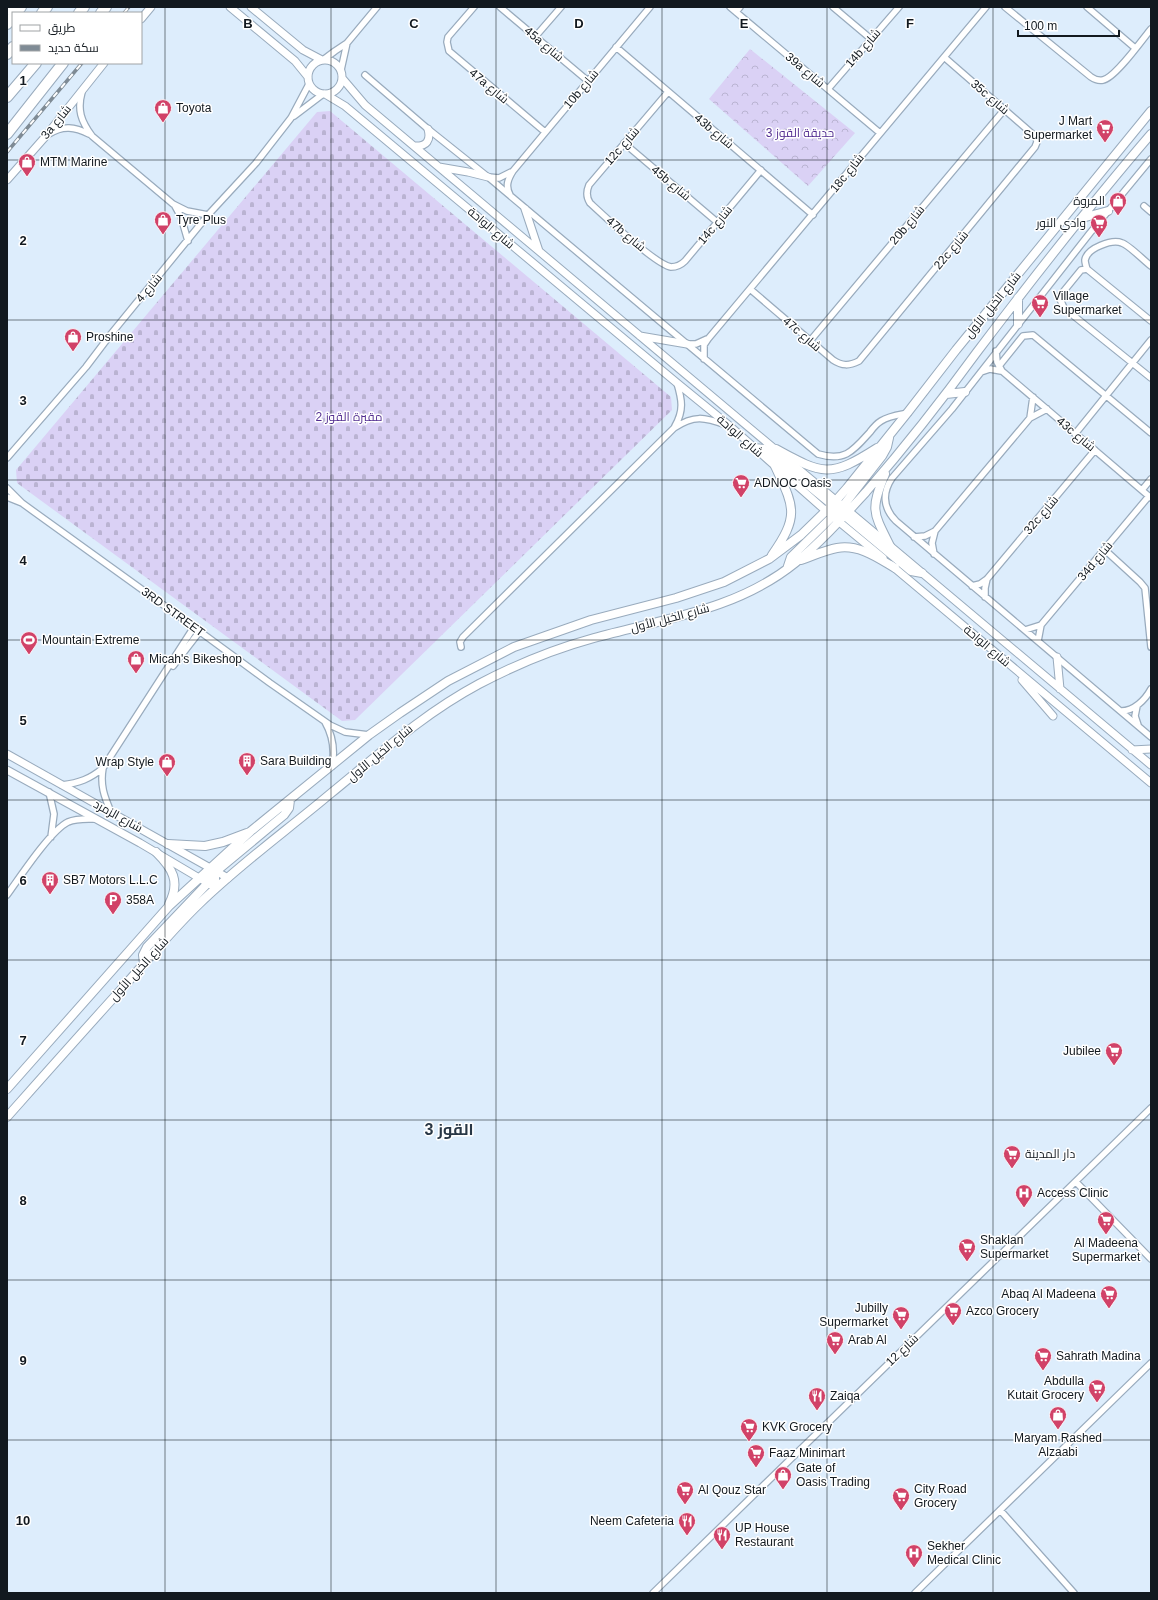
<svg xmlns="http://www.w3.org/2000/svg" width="1158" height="1600" viewBox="0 0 1158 1600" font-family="Helvetica,Cairo,sans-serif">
	<defs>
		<pattern id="cemetery-stones" width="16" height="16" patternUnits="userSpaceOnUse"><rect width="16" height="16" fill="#dad1f5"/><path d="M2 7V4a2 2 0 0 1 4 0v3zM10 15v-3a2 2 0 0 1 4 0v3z" fill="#bab3d2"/></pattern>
		<pattern id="park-crowns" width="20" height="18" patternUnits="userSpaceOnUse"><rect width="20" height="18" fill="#dad1f5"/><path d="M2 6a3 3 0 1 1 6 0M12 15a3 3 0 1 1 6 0" fill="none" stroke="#bab3d2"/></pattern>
	</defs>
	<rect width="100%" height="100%" fill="#ddedfc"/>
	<path fill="url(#cemetery-stones)" d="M330 111 671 397 672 410 355 720 342 721 17 483 16 470 317 112Z"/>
	<path fill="url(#park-crowns)" d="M750 49 855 133 808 186 709 99Z"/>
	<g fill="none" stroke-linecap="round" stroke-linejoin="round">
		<g stroke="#99abbd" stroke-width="8">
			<path id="minor" d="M474 7 448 37 447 42 449 51 545 132
				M500 7 588 81
				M730 7 880 133
				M833 7 871 39
				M1005 7 1091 77C1094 79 1099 81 1103 80 1115 78 1142 40 1151 29
				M1087 7 1135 48
				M736 12 740 7
				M535 37 561 7
				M616 47 813 215
				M323 60 335 51 347 43
				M341 70 347 43 377 7
				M365 75 428 129 488 177 818 454C845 462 853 451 870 432 873 428 876 424 881 421 889 416 898 415 908 413
				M828 89 899 7
				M82 92C77 110 81 121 92 136L173 204 187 211 208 215
				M668 92 589 185C586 192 586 197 590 203 603 215 656 265 671 267 676 267 681 265 685 261L761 170
				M294 116 323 94
				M49 134C63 125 75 127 89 134
				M624 143 717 222
				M1151 159 1090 233 952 409 892 478C882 493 883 508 896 521L1151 737
				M489 177 499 178 511 172
				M510 195C505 186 508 179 513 171L650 7
				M175 206 181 217 188 241
				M1144 206 1151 212
				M1087 269C1086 266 1085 262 1085 260 1087 248 1112 239 1122 243 1129 245 1144 261 1151 266
				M750 289 833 360C842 366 849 366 859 361L1035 147 1037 142 1036 137 944 57
				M1151 321 1087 269 1081 270 1059 297 1064 308 1151 378
				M810 341 1004 110
				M687 344H696L707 339
				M996 351 997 362 1002 371 1151 498
				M704 359V345L708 339 986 7
				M999 366 1023 336 1033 335 1151 433
				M981 372 990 369 1001 371
				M1030 418 1033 397
				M675 426C684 410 682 400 677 383
				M1075 434 1151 340
				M7 458 86 367 111 334 208 215 256 163 291 118 309 84
				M7 488 22 503
				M1142 490 1151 479
				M7 497 22 503 33 511 176 614 270 683 330 725 345 732 369 735
				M914 537 925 536 935 531 1030 418 1047 409
				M1105 550 1140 582 1145 588 1151 647
				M934 554 932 543 935 531
				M972 586 980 584 987 579 1095 450
				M985 597V588L987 579
				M1025 630 1041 625 1149 496
				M1038 641 1041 625
				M461 647 460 642 463 637 674 428C694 415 704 417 726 425
				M173 666 200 631
				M1137 706 1135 716 1138 725
				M1121 711C1134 711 1145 700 1151 689
				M325 722C333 736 335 750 332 766
				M103 768C100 785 104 796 111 812
				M62 785C79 783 90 779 103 768L194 627
				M49 792 54 814 51 837
				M7 895C20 877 50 831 68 822 77 818 86 819 96 819
				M1076 1182 1151 1259
				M1000 1510 1074 1593
				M653 1593 1151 1108
				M915 1593 1151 1363"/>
		</g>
		<g stroke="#99abbd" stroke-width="9">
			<path id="tertiary" d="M230 7 295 61 308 77
				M251 7 303 50 322 60
				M141 19 151 7
				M308 77a17 17 0 1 1 34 0a17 17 0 1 1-34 0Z
				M342 78 365 105 1151 765
				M325 94 345 106 357 116 677 383 731 427 826 511 883 558
				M414 146C427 147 431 140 428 129
				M439 167 468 172 488 177
				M7 180 45 137 104 63
				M525 209 539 251
				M640 336 687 344
				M891 565 1151 783
				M1057 657 1060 689
				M1022 680 1053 716
				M1132 750 1151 749
				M7 754 228 878
				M7 770 140 843 216 888"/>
		</g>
		<g stroke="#99abbd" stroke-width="10">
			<path id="secondary" d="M1082 218 1108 211
				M1018 324V298
				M946 394 965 392
				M755 448 764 449 835 507
				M776 449C823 475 830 478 877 448
				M885 474C870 510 873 512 890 546
				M826 511 836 512 845 516 911 571 922 573
				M839 518 840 510 843 506 882 456 887 447 889 438
				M772 555C800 515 794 507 775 466
				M801 560C813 556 825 550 837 548 859 544 878 558 895 568
				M787 569 791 557 833 516 838 509
				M168 844 205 846 223 842 247 833
				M156 852C172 868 181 881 169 904
				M215 884V875L219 869 284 815 289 808 290 800
				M144 964 143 955 147 947 206 885 210 877V868
				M7 1089 169 906 251 831 369 735 400 713 448 681 514 647 591 620 676 598 724 582 769 559 801 535 832 505 847 488 908 412 956 350 1151 111
				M7 1117C47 1072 86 1028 126 984 150 957 173 929 199 904 240 864 286 831 330 794 378 755 423 714 479 684 515 665 554 649 594 638 663 619 737 610 795 563 821 542 844 516 866 492 905 447 942 400 977 352 1033 278 1090 205 1151 134"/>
		</g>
		<g stroke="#99abbd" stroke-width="12">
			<path id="motorway" d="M7 10 10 7
				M16 13 21 7
				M42 13 47 7
				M79 13 84 7
				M101 13 106 7
				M7 24 13 17
				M7 54 13 47
				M7 97 36 63
				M7 134 63 63"/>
		</g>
		<use href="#minor" stroke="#fff" stroke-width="5.5"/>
		<use href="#tertiary" stroke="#fff" stroke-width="7"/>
		<use href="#secondary" stroke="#fff" stroke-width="8"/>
		<use href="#motorway" stroke="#fff" stroke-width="10"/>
		<g stroke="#7f8b95" stroke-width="3.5">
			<path id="rail" d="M124 13 129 7
				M7 152 82 63"/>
		</g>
		<use href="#rail" stroke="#fff" stroke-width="2" stroke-dasharray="6" stroke-linecap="butt"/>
	</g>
	<path fill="none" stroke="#12191f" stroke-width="1" stroke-opacity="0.55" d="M165 7V1593M331 7V1593M496 7V1593M662 7V1593M827 7V1593M993 7V1593M7 160H1151M7 320H1151M7 480H1151M7 640H1151M7 800H1151M7 960H1151M7 1120H1151M7 1280H1151M7 1440H1151"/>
	<defs>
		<g id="shop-pin" transform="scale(0.9)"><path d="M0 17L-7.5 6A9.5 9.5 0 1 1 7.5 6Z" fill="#d14268" stroke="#fff"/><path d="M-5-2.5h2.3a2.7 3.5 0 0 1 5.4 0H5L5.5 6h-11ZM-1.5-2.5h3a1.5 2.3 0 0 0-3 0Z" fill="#fff"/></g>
		<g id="supermarket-pin" transform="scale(0.9)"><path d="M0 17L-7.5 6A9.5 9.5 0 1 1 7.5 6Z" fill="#d14268" stroke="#fff"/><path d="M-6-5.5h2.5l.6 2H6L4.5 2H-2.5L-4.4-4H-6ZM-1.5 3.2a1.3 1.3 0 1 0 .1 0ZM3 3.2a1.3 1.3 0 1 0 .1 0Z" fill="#fff"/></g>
		<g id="stadium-pin" transform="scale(0.9)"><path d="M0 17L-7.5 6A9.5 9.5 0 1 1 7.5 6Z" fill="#d14268" stroke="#fff"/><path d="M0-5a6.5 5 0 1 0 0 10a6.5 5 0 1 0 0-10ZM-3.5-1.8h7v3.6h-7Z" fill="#fff"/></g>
		<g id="building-pin" transform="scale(0.9)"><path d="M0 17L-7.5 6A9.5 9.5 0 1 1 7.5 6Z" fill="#d14268" stroke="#fff"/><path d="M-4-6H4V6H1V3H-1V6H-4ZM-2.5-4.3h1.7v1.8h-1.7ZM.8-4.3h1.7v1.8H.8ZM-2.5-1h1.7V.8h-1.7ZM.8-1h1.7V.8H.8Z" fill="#fff"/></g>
		<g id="parking-pin" transform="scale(0.9)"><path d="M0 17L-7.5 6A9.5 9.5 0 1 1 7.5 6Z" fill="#d14268" stroke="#fff"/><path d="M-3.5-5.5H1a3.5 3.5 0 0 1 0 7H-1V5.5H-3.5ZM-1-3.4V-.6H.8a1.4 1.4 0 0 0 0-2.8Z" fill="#fff"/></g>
		<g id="hospital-pin" transform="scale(0.9)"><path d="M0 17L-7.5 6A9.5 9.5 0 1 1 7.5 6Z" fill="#d14268" stroke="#fff"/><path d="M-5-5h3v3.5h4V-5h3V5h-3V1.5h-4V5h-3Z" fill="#fff"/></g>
		<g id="restaurant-pin" transform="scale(0.9)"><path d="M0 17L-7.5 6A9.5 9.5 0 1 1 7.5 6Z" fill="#d14268" stroke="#fff"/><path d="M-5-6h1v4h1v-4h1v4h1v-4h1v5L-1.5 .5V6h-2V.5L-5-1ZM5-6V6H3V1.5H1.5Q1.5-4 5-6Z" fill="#fff"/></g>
	</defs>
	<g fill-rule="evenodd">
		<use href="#shop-pin" x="163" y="108"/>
		<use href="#supermarket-pin" x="1105" y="128"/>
		<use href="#shop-pin" x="27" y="162"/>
		<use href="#shop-pin" x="1118" y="201"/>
		<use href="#shop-pin" x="163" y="220"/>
		<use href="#supermarket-pin" x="1099" y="223"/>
		<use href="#supermarket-pin" x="1040" y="303"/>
		<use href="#shop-pin" x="73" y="337"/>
		<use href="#supermarket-pin" x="741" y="483"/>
		<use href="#stadium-pin" x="29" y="640"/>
		<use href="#shop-pin" x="136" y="659"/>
		<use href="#building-pin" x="247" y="761"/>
		<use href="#shop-pin" x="167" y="762"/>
		<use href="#building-pin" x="50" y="880"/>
		<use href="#parking-pin" x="113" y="900"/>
		<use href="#supermarket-pin" x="1114" y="1051"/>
		<use href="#supermarket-pin" x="1012" y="1154"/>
		<use href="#hospital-pin" x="1024" y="1193"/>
		<use href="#supermarket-pin" x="1106" y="1220"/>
		<use href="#supermarket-pin" x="967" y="1247"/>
		<use href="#supermarket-pin" x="1109" y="1294"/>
		<use href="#supermarket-pin" x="953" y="1311"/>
		<use href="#supermarket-pin" x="901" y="1315"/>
		<use href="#supermarket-pin" x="835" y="1340"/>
		<use href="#supermarket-pin" x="1043" y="1356"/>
		<use href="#supermarket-pin" x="1097" y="1388"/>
		<use href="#restaurant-pin" x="817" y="1396"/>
		<use href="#shop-pin" x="1058" y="1415"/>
		<use href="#supermarket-pin" x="749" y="1427"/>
		<use href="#supermarket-pin" x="756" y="1453"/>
		<use href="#shop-pin" x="783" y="1475"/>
		<use href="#supermarket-pin" x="685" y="1490"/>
		<use href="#supermarket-pin" x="901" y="1496"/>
		<use href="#restaurant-pin" x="687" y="1521"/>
		<use href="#restaurant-pin" x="722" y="1535"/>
		<use href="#hospital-pin" x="914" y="1553"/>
	</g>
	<g text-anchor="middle" stroke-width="3" stroke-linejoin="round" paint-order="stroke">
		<g font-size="12" fill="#12191f" stroke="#fff">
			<text transform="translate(544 44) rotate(40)" y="4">45a شارع</text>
			<text transform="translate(863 48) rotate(-49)" y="4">14b شارع</text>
			<text transform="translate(805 70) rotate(40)" y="4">39a شارع</text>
			<text transform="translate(489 86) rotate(40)" y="4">47a شارع</text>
			<text transform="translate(581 89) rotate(-50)" y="4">10b شارع</text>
			<text transform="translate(990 97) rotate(41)" y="4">35c شارع</text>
			<text transform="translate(56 122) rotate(-51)" y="4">3a شارع</text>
			<text transform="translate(714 131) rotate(40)" y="4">43b شارع</text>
			<text transform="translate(622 146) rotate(-49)" y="4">12c شارع</text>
			<text transform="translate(847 173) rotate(-51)" y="4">18c شارع</text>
			<text transform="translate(671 183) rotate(40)" y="4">45b شارع</text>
			<text transform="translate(715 225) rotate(-50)" y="4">14c شارع</text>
			<text transform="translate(907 225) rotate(-50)" y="4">20b شارع</text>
			<text transform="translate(491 228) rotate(40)" y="4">شارع الواحة</text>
			<text transform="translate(626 234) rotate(40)" y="4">47b شارع</text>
			<text transform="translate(951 250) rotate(-50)" y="4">22c شارع</text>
			<text transform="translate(149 288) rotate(-50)" y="4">شارع 4</text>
			<text transform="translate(993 305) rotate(-51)" y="4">شارع الخيل الأول</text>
			<text transform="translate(802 334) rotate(41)" y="4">47c شارع</text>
			<text transform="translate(1076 434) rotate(40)" y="4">43c شارع</text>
			<text transform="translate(740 436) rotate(41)" y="4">شارع الواحة</text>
			<text transform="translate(1041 515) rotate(-50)" y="4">32c شارع</text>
			<text transform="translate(1095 561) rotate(-50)" y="4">34d شارع</text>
			<text transform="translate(173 612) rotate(36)" y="4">3RD STREET</text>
			<text transform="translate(670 618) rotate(-15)" y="4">شارع الخيل الأول</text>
			<text transform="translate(987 646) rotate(40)" y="4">شارع الواحة</text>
			<text transform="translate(380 753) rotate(-40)" y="4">شارع الخيل الأول</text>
			<text transform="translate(118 816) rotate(29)" y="4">شارع الزمرد</text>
			<text transform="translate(139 969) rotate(-48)" y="4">شارع الخيل الأول</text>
			<text transform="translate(902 1350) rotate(-44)" y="4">شارع 12</text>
		</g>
		<g font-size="12" fill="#12191f" stroke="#fff" text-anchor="start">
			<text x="176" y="112">Toyota</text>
			<text x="1092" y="125" text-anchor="end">J Mart<tspan x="1092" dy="14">Supermarket</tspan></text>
			<text x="40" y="166">MTM Marine</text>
			<text x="1105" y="205" text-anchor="end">المروة</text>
			<text x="176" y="224">Tyre Plus</text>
			<text x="1086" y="227" text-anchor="end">وادي النور</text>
			<text x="1053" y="300">Village<tspan x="1053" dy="14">Supermarket</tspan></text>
			<text x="86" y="341">Proshine</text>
			<text x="754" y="487">ADNOC Oasis</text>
			<text x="42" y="644">Mountain Extreme</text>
			<text x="149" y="663">Micah's Bikeshop</text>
			<text x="260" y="765">Sara Building</text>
			<text x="154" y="766" text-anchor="end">Wrap Style</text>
			<text x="63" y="884">SB7 Motors L.L.C</text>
			<text x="126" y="904">358A</text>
			<text x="1101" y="1055" text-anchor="end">Jubilee</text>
			<text x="1025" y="1158">دار المدينة</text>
			<text x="1037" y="1197">Access Clinic</text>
			<text x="980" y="1244">Shaklan<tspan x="980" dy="14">Supermarket</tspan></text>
			<text x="1106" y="1247" text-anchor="middle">Al Madeena<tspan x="1106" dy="14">Supermarket</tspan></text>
			<text x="1096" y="1298" text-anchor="end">Abaq Al Madeena</text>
			<text x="888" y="1312" text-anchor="end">Jubilly<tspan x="888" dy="14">Supermarket</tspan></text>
			<text x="966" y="1315">Azco Grocery</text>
			<text x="848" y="1344">Arab Al</text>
			<text x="1056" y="1360">Sahrath Madina</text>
			<text x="1084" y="1385" text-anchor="end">Abdulla<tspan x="1084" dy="14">Kutait Grocery</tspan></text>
			<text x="830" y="1400">Zaiqa</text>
			<text x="762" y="1431">KVK Grocery</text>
			<text x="1058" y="1442" text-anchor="middle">Maryam Rashed<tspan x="1058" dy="14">Alzaabi</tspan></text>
			<text x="769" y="1457">Faaz Minimart</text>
			<text x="796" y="1472">Gate of<tspan x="796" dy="14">Oasis Trading</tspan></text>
			<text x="914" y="1493">City Road<tspan x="914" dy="14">Grocery</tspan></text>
			<text x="698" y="1494">Al Qouz Star</text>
			<text x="674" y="1525" text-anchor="end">Neem Cafeteria</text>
			<text x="735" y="1532">UP House<tspan x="735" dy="14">Restaurant</tspan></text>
			<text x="927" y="1550">Sekher<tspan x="927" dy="14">Medical Clinic</tspan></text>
		</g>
		<g font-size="12" fill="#522d90" stroke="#fff">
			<text x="800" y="137">حديقة القوز 3</text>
			<text x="349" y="421">مقبرة القوز 2</text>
		</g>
		<g font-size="16" font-weight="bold" fill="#283746" stroke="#fff">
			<text x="449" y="1135">القوز 3</text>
		</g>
	</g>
	<g font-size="13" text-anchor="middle" font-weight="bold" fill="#12191f" stroke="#fff" stroke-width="3" stroke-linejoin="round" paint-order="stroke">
		<text x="248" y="28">B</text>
		<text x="414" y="28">C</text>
		<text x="579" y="28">D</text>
		<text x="744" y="28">E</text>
		<text x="910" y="28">F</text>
		<text x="23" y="85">1</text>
		<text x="23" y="245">2</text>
		<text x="23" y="405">3</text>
		<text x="23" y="565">4</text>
		<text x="23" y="725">5</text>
		<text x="23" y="885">6</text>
		<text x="23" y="1045">7</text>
		<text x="23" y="1205">8</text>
		<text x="23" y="1365">9</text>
		<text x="23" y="1525">10</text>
	</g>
	<rect width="1158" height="1600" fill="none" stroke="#12191f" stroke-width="16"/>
	<rect x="12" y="12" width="130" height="52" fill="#ffffff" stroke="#a0a3a5"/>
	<rect x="20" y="25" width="20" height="6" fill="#ffffff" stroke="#a0a3a5"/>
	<text x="48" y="32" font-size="12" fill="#12191f">طريق</text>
	<rect x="20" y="45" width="20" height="6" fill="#7f8b95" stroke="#a0a3a5"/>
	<text x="48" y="52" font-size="12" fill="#12191f">سكة حديد</text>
	<path d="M1018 30v6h101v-6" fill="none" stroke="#12191f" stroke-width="2"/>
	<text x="1024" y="30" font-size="12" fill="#12191f" stroke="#ffffff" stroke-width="3" paint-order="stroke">100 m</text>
</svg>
